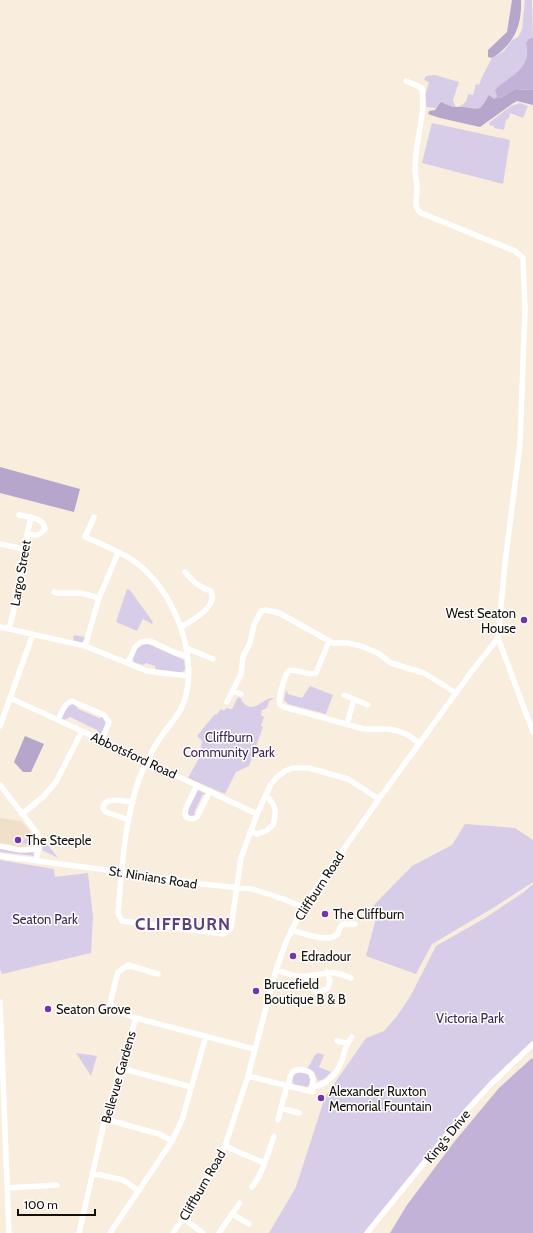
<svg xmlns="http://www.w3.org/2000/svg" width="533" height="1233" viewBox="0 0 533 1233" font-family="Cabin,sans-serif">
	<rect width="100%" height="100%" fill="#f9eddd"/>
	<path fill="#f0e0ca" d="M0 818 21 821 35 837 34 852 31 850 0 848Z"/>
	<path fill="#d8cde8" d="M525 0H532L533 37 529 39C529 44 532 53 532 57 530 69 520 73 512 80 506 85 501 90 496 95L497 97 494 99 489 96C479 112 481 109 463 107 453 107 452 107 442 103L436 108 426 107 425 96 429 82 424 80 426 76 435 75 459 82 453 100 455 106 457 107C465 105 467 101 468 94L473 95 476 84 479 85 482 77 492 58 504 51 512 40 518 37 522 30Z
		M520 103 528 106 523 118 510 113 509 118 506 120 504 130 494 128V126L489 125 490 122 511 106Z
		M432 123 510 140 503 184 422 163Z
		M127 589 130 590 153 622 152 624 143 619 137 631 116 622Z
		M74 635 85 637 84 641 81 643 73 641Z
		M146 643 184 660 185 669 182 673 156 670 155 666 146 663 143 665 134 662 132 658 137 646Z
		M310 686 333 695 326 714 288 704 284 700 286 690 288 694 302 698Z
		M238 697 242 699 241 700C254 717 261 697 275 698L269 701 267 708 262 710 261 715 264 717 261 726 263 727 249 766 236 772 225 794 188 778 199 758 202 741 197 736 215 714 216 715 221 709 224 711 226 708 232 709Z
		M74 703 78 709 99 718 103 717 106 723 101 735 98 734 97 730 70 717 64 720 62 719V717L67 706Z
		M198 790 208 795 207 796 203 794 194 813 198 815 190 816 188 814V809Z
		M465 824 515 828 533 840V882L493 908 432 944 416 974 366 956 376 918 369 910 412 866 452 845Z
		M32 834 35 837 34 844 22 843V842Z
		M43 844H47L58 858 42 850Z
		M0 849 33 852 34 855V856L0 852Z
		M0 860 54 869 55 877 88 873 93 917 91 953 2 974 0 969Z
		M533 884V1045L467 1110 369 1233H269L296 1187 325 1097 366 1038 384 1031 397 1016 410 997 436 946 485 918 524 892Z
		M76 1053 97 1056 91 1076Z
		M318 1053 324 1055 319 1067 331 1072 324 1079 318 1081 314 1072 307 1068C312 1064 312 1056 318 1053Z
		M299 1072 308 1074 311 1077 310 1084 307 1087 293 1084 292 1079 293 1075Z"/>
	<path fill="#b6a6cc" d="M512 0H521C522 26 514 44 492 58L488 57V50L507 32Z
		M515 89 533 90V105L517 101 512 104 480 127 440 118 428 114 429 111 435 110 441 102C452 107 452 107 463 107 481 109 479 112 489 95L494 99 497 97 500 98Z
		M0 467 80 489 74 512 0 493Z
		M25 736 44 744 31 772H23L14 762Z"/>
	<path fill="#c2b2d8" d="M533 37V90L515 89 500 98 497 97 495 90C508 76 533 70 526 43L529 39Z
		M532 1058 533 1059V1233H390L407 1205 454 1142 499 1088Z"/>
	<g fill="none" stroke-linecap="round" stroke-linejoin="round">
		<path stroke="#fff" stroke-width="5.5" d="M406 81 422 88C426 115 415 141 415 168 415 175 417 182 417 190 417 198 413 207 421 213L515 251 523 258 525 309 520 444 505 563 498 638 533 732
			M19 515C29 517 43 517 45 529 39 536 35 536 27 534
			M94 517 85 537C101 544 119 551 134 561 174 589 202 660 182 707 176 719 165 730 158 741 151 753 144 767 139 779 124 822 122 869 118 913L122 921 224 934 231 928 241 858 257 814 271 784 278 776 285 771 293 768H309L348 779 379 799
			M0 544 24 549
			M54 592 58 593H81L99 598
			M0 627 85 646 147 671 188 676
			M181 627C190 622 209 611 212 600 213 598 211 593 211 591 199 588 193 581 185 572
			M9 629 19 589 24 549 31 517
			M329 641 316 673C306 677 297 667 288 671 284 678 278 698 280 705L284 707 364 729H389L398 731 408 735 419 743
			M85 646 99 598 118 553
			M186 648 213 659
			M128 663 135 647 141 642 150 641 176 653 187 656
			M233 691 241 694
			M344 695 368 705
			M10 698 82 731 257 814
			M227 702 241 674 243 657 250 643 254 625 261 611 266 610 279 613 333 643H347L361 646 378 653 391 663 424 673 456 693
			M58 720C62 712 64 704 72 701L104 715 109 722 102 740
			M347 724 354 699
			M0 726 33 634
			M0 785 37 833 40 842 36 860
			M197 785 186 808 185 814 186 817C190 819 193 820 197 817L210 791
			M22 814 43 797 56 782 82 731
			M129 820 106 812 103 808C104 796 124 801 133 802
			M250 831 257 834 266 831 273 825C277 811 276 806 266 795
			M0 846 20 850 39 849
			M0 856 144 875 201 884 252 889 283 899 303 907
			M291 930C303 933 326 943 337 935L340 928 343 924H355
			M276 970C286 973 297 978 307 976 327 974 331 969 351 978
			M306 977C308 986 311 989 319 992L328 988 330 981 327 972
			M0 1002 9 1233
			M136 1018 115 1010 110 1003 118 972 128 965 158 974
			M337 1041 346 1043
			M120 1068 191 1087
			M248 1076 313 1092
			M288 1086C289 1082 290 1076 292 1073 296 1068 310 1069 312 1076 314 1080 312 1085 311 1089
			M312 1087C327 1085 337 1074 342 1060 345 1051 345 1045 352 1037
			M281 1108 299 1113
			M105 1119 159 1134 172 1141
			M278 1120 287 1085
			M225 1146 264 1163
			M92 1173 123 1180 139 1191
			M252 1187C263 1173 268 1153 274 1136
			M7 1188 57 1185
			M232 1214 240 1203
			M183 1218 203 1233
			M79 1233 105 1119 136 1018 254 1049
			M110 1233 172 1141 182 1120 206 1036
			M173 1233 203 1187 225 1146 248 1076 276 970 286 942 303 907 379 799 472 671 498 638
			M219 1233 232 1214 249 1224
			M367 1233 467 1110 491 1084 533 1044"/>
	</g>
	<g fill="#7235aa" stroke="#fff" stroke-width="1.5">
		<circle cx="524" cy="620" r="4"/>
		<circle cx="18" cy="840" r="4"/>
		<circle cx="325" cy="914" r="4"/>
		<circle cx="293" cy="956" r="4"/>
		<circle cx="256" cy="991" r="4"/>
		<circle cx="48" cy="1009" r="4"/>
		<circle cx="321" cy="1098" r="4"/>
	</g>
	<g text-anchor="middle" stroke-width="3" stroke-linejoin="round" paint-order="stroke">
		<g font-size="13" fill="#130f0a" stroke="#fff">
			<text transform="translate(20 573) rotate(-80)" y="5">Largo Street</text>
			<text transform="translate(134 755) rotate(25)" y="5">Abbotsford Road</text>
			<text transform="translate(153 877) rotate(9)" y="5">St. Ninians Road</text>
			<text transform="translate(319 886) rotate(-57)" y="5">Cliffburn Road</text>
			<text transform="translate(118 1077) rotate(-74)" y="5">Bellevue Gardens</text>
			<text transform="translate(447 1136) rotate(-51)" y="5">King's Drive</text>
			<text transform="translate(202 1185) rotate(-60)" y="5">Cliffburn Road</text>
		</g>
		<g font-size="13" fill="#130f0a" stroke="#fff" text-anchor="start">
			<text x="516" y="618" text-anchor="end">West Seaton<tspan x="516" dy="15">House</tspan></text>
			<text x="26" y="845">The Steeple</text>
			<text x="333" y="919">The Cliffburn</text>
			<text x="301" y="961">Edradour</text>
			<text x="264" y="989">Brucefield<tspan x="264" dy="15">Boutique B &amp; B</tspan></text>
			<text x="56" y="1014">Seaton Grove</text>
			<text x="329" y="1096">Alexander Ruxton<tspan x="329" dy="15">Memorial Fountain</tspan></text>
		</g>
		<g font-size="13" fill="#3c2555" stroke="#fff">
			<text x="229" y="742">Cliffburn<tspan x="229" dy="15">Community Park</tspan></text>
			<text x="45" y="924">Seaton Park</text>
			<text x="470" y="1023">Victoria Park</text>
		</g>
		<g font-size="17" font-weight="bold" letter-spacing="1" fill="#5c407c" stroke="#fff">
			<text x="183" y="930">CLIFFBURN</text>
		</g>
	</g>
	<path d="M18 1209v6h77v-6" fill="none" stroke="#130f0a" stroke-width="2"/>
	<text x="24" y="1209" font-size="12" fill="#130f0a" stroke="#ffffff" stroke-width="3" paint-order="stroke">100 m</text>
</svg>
